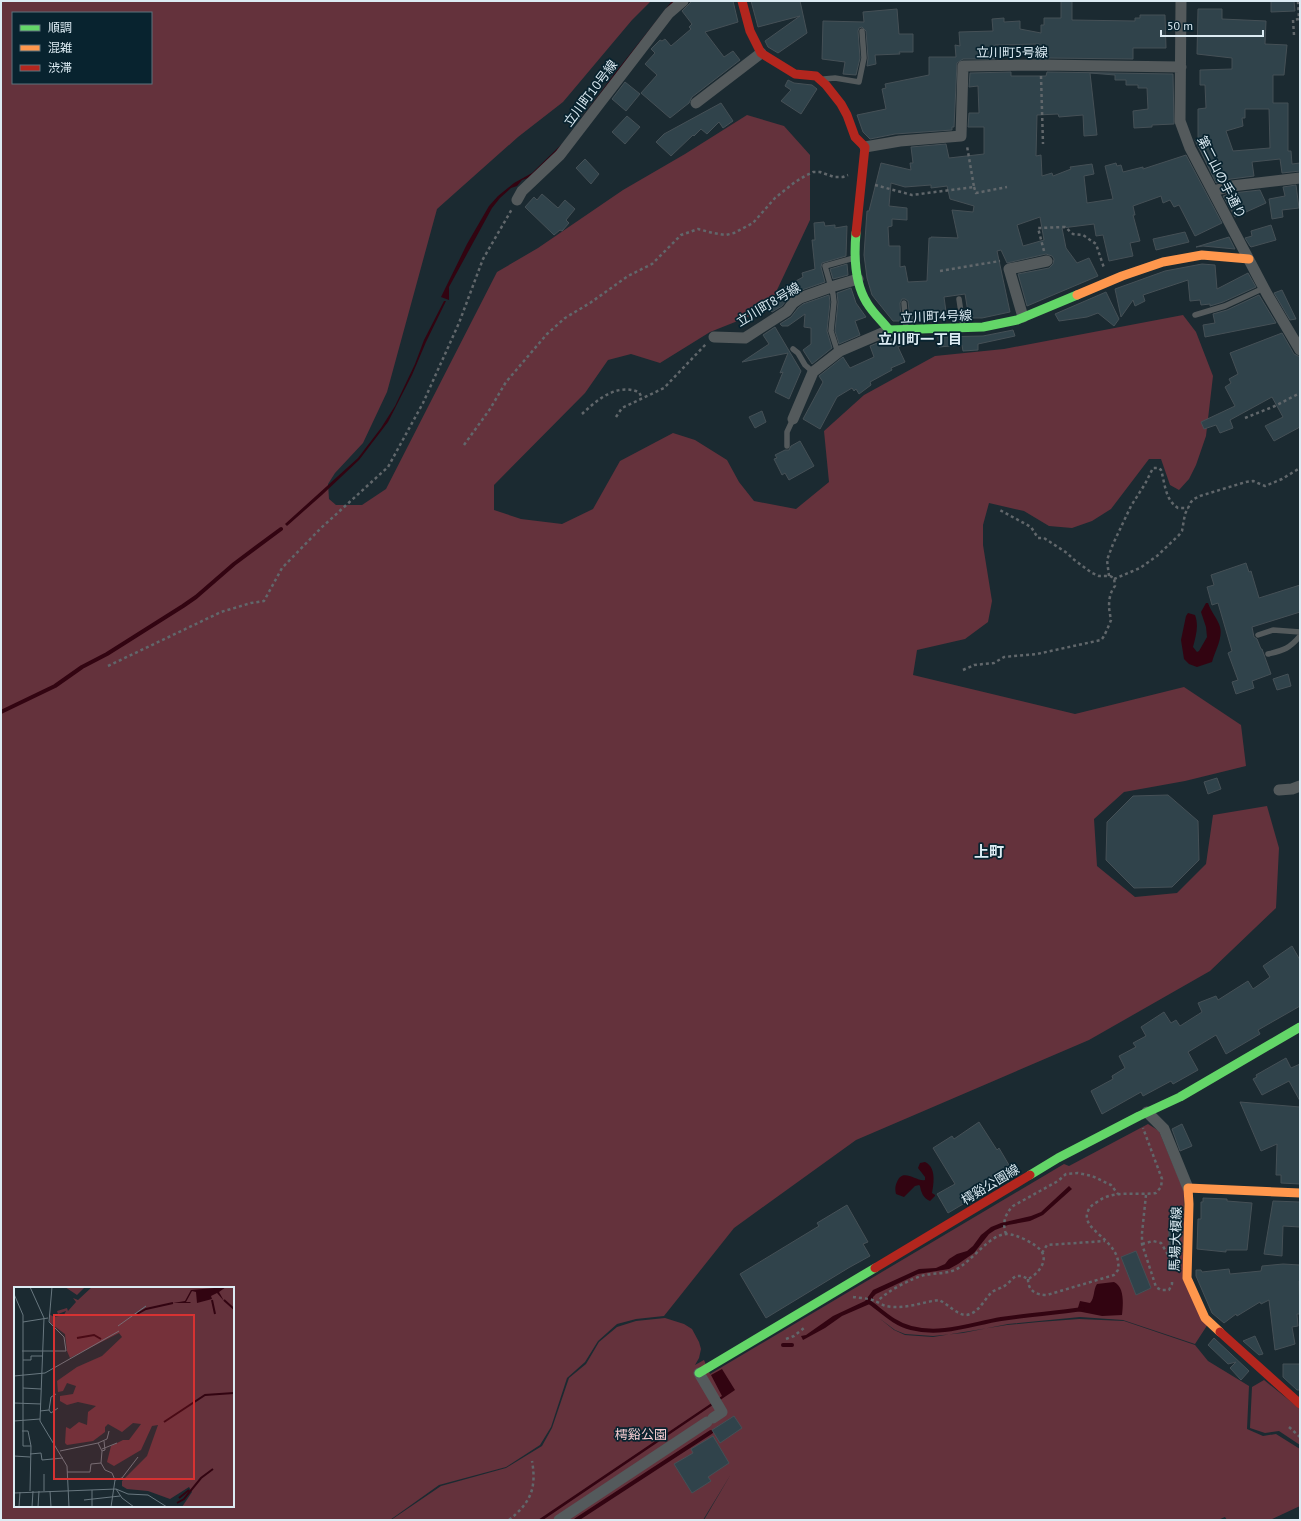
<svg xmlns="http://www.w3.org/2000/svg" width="1301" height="1521" viewBox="0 0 1301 1521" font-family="'PT Sans','Noto Sans JP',sans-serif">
	<rect width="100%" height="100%" fill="#1b2a31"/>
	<path fill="#64323c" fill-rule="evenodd" d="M1 1H651L632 20 563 102 518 137 437 209 387 392 363 443 335 473 328 484 329 499 336 505H362L386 489 497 272 538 248 623 190 685 154 747 115 784 126 810 155V220L768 309 710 332 660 363 631 354 608 360 585 393 494 485V510L521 519 562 524 593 509 620 461 673 433 695 440 727 460 739 482 754 501 796 509 829 482 824 431 864 395 935 356 1004 349 1183 315 1196 332 1213 376 1206 436 1196 465 1189 479 1179 490 1170 485 1161 459H1149L1111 509 1092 521 1072 528 1049 526 1024 511 989 503 983 525V545L992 601 988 622 965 639 917 650 913 675 1075 714 1184 687 1241 725 1246 766 1185 781 1124 792 1094 819 1097 866 1135 897 1177 893 1206 864 1213 815 1267 806 1279 848 1276 908 1210 971 1089 1040 856 1140 734 1228 664 1316 636 1319 617 1324 598 1341 585 1362 567 1378 551 1427 540 1445 506 1467 439 1485 390 1520H1ZM13 13H151V83H13ZM15 1288H233V1506H15Z
		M1148 1124 1159 1131 1184 1191 1183 1276 1208 1324 1195 1344 1123 1320 1080 1317 1008 1324 963 1333 933 1336 905 1334 895 1330 879 1318 894 1330 905 1335 933 1337 1007 1325 1039 1322 1079 1319 1124 1321 1195 1345 1208 1361 1249 1386 1247 1429 1263 1436 1276 1434 1300 1449V1506L1270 1520H1227L1225 1517 1218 1520H704L731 1474 703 1520H391L441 1486 506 1468 542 1446 552 1428 569 1378 586 1364 599 1342 617 1327 636 1321 665 1318 684 1324 692 1329 699 1342 701 1349 699 1358 695 1365 704 1360 710 1374 1064 1164 1069 1166Z
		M1264 1380 1300 1409V1445L1279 1431 1265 1433 1250 1428 1252 1387Z"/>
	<path fill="#320411" d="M672 1H677L576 132 534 176 522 180 517 186 511 188 500 198 492 208 449 287V300L441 297 467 244 489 206 498 196 514 183 532 173 564 142 615 73Z
		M444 301H446L426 342 412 375 388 422 359 460 322 495 287 526 285 524 358 458 381 428 395 406 415 364 424 340Z
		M1206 603H1208C1211 612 1218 619 1220 627 1223 638 1215 651 1212 662L1197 667 1189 664 1184 659 1181 640 1186 616 1188 613 1195 615C1199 626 1196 635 1193 647L1197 652 1199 651 1207 637 1206 627 1201 612Z
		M925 1162C936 1167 934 1182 932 1193L935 1195V1196L930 1201C923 1198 921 1192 920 1186L919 1185 915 1186 904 1197 896 1194C895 1190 895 1186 897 1182 903 1167 916 1182 925 1180V1177L918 1168 920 1163Z
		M1069 1186 1072 1189 1043 1215 1030 1221 1008 1225 995 1230 989 1234 974 1253 958 1264 949 1269 918 1274 876 1294 873 1297 872 1303 842 1316 825 1328 803 1340 801 1336 806 1335 833 1316 865 1301 873 1290 919 1269 936 1268 945 1264 949 1259 957 1254 967 1251 973 1246 981 1235 991 1227 1001 1223 1031 1216 1041 1212Z
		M1114 1282C1125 1287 1123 1305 1122 1315L1102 1316 1077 1311 1080 1301 1090 1303C1095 1298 1093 1290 1097 1284Z
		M722 1369 735 1390 543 1520H538L722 1396 711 1375Z"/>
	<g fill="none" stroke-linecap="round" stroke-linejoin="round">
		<path stroke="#320411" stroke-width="4" d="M1 712 55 686 82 667 107 654 183 606 196 597 234 564 281 529
			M868 1301C882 1311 894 1324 911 1328 942 1336 971 1324 1001 1319 1028 1315 1056 1313 1083 1309
			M783 1345H792
			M576 1520 711 1432"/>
	</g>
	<path fill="#30434b" stroke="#455056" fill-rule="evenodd" d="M692 1H733L738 22 705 32 724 57 733 51 740 60 692 97 689 103 670 118 641 93 657 75 645 64 655 53 651 49 660 40 662 41 665 39 671 46 691 29 689 27 692 24 682 11Z
		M751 1H800L807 33 778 53 768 47 765 41 800 16 758 27Z
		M1061 1H1072V20L1135 21V18H1140V15H1165L1166 48H1133V59L1047 58V51H1039V44L995 45V59H963L957 63 954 127H952V130L895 134 870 139 863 132 857 115 886 109 882 89 886 88 885 84 929 75V57H956L955 45 960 46 959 32 993 31 992 19 1004 18V22L1020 21V29L1041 33V25H1044V18H1061Z
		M1271 1H1294L1295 11 1271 12Z
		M897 9 899 34H913V52H899L900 54 875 55 876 64 867 66 868 58 866 31 862 27 859 28 858 31 860 58 856 75 843 74 845 62 822 59 823 21 864 22 863 12Z
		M1198 9H1222V19L1266 21 1265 44 1287 45 1284 75H1273V103H1288V151H1291L1292 164 1300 163V171L1282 173 1280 159 1252 162 1254 176 1231 179 1216 183 1195 140 1198 139V109L1206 108 1205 85H1200V70L1232 69V58L1197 54ZM1245 109H1269L1270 148 1233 151 1226 131 1243 126 1242 118H1245Z
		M1011 72V76H1046L1047 72 1173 74 1174 124 1152 125V127L1134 128 1133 111 1148 109 1147 88H1138V85H1126V80H1115V75L1090 73 1097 135 1084 136 1083 115 1059 117 1058 114 1037 115 1036 156 1041 155 1042 176 1052 173 1053 176 1071 169 1070 167 1092 164 1094 174 1084 176 1087 203 1113 199 1105 166 1116 163 1117 166 1121 165 1123 172 1143 167V169L1186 155 1222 223 1195 236 1179 205 1174 207 1170 200 1163 203 1161 196 1133 206 1135 215H1133L1140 241 1130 243 1133 256 1109 261 1103 235 1096 236 1094 224 1062 228 1066 248 1077 263 1089 258 1098 276 1027 306 1018 274 1049 268 1053 264 1054 259 1052 256 1046 254 1007 263 1001 250 997 251 1010 312 982 318H969L965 294 944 297 947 319 910 320 908 301 905 299H902L900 303 901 321H893L872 295 867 278 864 255 867 211H869L881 163 911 170 910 163H913L911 147 946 144 949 158 984 154V127H968L969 113H979L978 86 969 87 970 73ZM891 183 905 187 931 185V188L947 186 950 199 974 206 973 212 952 210 958 238 931 237V238H929L927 281 908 282 905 266 900 267V246H889L888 227 892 226V219L907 220V208L889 206ZM1040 217 1044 240 1023 246 1017 225Z
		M788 80 794 83 812 85 817 89 801 114 781 101 791 90 785 86Z
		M625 82 640 94 626 111 612 99Z
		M721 103 733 121 723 128 719 122 707 134 701 129 694 136 693 135 671 156 656 142 664 134Z
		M627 116 640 127 625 144 612 132Z
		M585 159 599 174 591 184 576 168Z
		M1296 185 1299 208 1282 210 1283 217 1272 219 1269 199 1285 196 1283 187Z
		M1260 190 1266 203 1235 217 1223 196 1233 193Z
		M542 194 558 208 565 200 575 209 566 220 569 223 562 231 560 230 554 235 525 207 534 197 537 200Z
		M824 222 825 226 835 225V228L847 226 846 256 822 263 821 267 825 282 796 292 789 297 782 306 772 312 769 309 784 296 780 290 803 277 802 273 815 269 812 240H815L814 223Z
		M1271 225 1276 240 1251 247 1250 246 1245 238 1252 236 1251 231Z
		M1185 232 1189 242 1156 250 1153 239Z
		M1229 237 1235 249 1203 246 1196 247Z
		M847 264 848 275 833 279 830 269Z
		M1202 264 1215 265 1217 289 1248 273 1256 287 1223 302 1210 306V304L1201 305 1200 300 1190 301 1188 280 1143 295 1145 301 1135 306 1133 300 1121 317 1115 289 1165 271Z
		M851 288 856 303 866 317 855 321 860 335 839 344 835 331 838 302 837 293Z
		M1282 290 1296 319 1290 320 1274 293Z
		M1106 292 1119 319 1114 326 1098 313 1087 317 1059 321 1055 314Z
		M829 295 830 302 827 331 832 348 812 364 803 350 811 344V328L804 327 805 314 788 326H782L780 324 791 317 798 308 803 304Z
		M1259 295 1276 323 1205 337 1203 325 1215 323 1213 314 1227 310Z
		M775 327 801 371 789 399 775 392 783 372 780 373 788 353 742 362 769 344 763 335Z
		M1013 330 1015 336 978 344V350L963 351 962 345 939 347 938 337 983 336Z
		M1282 333 1294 354 1300 357V427L1274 441 1265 426 1283 417 1272 397 1230 420 1233 428 1220 433 1216 425 1204 429 1201 422 1235 406 1225 387 1231 383 1229 379 1238 374 1230 353Z
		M887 339H900L904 344 898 347 905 362 891 368 892 370 870 382 871 385 859 394 856 389 854 391 852 388 837 397 820 429 803 419 823 382 819 376 843 357 850 368 874 357 870 346Z
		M762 411 766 422 755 428 749 417Z
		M800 441 814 466 789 480 785 473 782 475 774 459 777 458 775 455 785 450H789L791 446Z
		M1246 563 1249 572 1251 571 1259 598 1300 585V612L1252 627 1254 637 1257 639 1261 649H1262L1271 674 1252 681 1254 688 1236 694 1232 682 1238 680 1228 653 1232 651 1218 603 1212 605 1207 587 1214 585 1211 575Z
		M1288 674 1291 686 1277 690 1273 679Z
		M1217 778 1221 789 1208 794 1204 782Z
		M1168 795 1198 821 1199 860 1172 887 1134 888 1106 860 1107 822 1133 796Z
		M1292 946 1300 960V1006L1258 1030 1260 1034 1226 1054 1216 1035 1188 1052 1198 1070 1173 1084 1171 1081 1143 1096 1141 1092 1102 1114 1091 1091 1113 1079 1112 1076 1125 1068 1119 1056 1136 1047 1133 1043 1146 1036 1141 1027 1164 1012 1171 1023 1176 1020 1180 1026 1202 1012 1198 1003 1216 996 1218 1000 1248 981 1253 989 1270 977 1263 966Z
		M1286 1058 1291 1068 1300 1064V1101L1289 1081 1262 1095 1253 1079 1257 1077 1256 1075Z
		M1240 1102 1300 1107V1184L1281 1183V1175H1276L1277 1144 1261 1151Z
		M979 1122 997 1150 999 1148 1009 1165 1005 1167 1010 1176 948 1213 937 1194 955 1184 933 1148 952 1136 954 1139Z
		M1182 1124 1192 1146 1180 1151 1172 1129Z
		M1203 1198 1227 1199V1201L1252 1203 1247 1250H1226V1252L1197 1249 1198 1219H1201V1202H1203Z
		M1273 1201 1300 1202V1227L1283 1226 1282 1256 1264 1254Z
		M847 1205 868 1242 863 1244 870 1256 850 1267 766 1318 740 1274 819 1226 817 1223Z
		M1169 1230H1179V1244L1169 1245Z
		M1136 1251 1151 1288 1136 1295 1121 1257Z
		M1283 1264 1300 1265V1281H1299L1300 1314H1297L1298 1326 1292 1327 1295 1344 1275 1350 1269 1300 1261 1304 1260 1302 1237 1316 1236 1314 1224 1323 1212 1313 1196 1276V1270H1201L1202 1272 1229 1269 1230 1274 1261 1271 1262 1266Z
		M1255 1336 1263 1354 1259 1355 1243 1341Z
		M1214 1338 1249 1371 1241 1380 1230 1368 1236 1362 1228 1364 1208 1345Z
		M1283 1364H1300V1390H1297L1283 1377Z
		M734 1416 742 1428 720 1443 712 1430Z
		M713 1436 729 1463 708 1477 711 1481 692 1493 674 1464 693 1453 691 1449Z"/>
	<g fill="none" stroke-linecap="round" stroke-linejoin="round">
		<path stroke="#61676b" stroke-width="2.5" stroke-dasharray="3 3" stroke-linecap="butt" d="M1294 35 1293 20 1299 19 1298 1
			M1041 76 1043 144
			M875 185 912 195 974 187 967 146
			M974 187 976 193 1007 187
			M1044 251 1038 228 1065 227 1073 234 1083 235 1096 244 1104 268
			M940 271 1000 261
			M582 414C597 400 616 383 639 392L642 398
			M616 417 622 408 664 388 706 344
			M1245 418 1275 406 1300 393
			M464 445 490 409 506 382 547 334 565 318 590 303 628 276 652 264 681 235 698 229 713 233 726 235 734 233 753 223 775 198 795 182 805 176 813 172H820L834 177H843L848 175
			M1109 576 1107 560 1113 544 1131 506 1145 484 1153 468H1159L1161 470C1165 483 1165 500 1178 508H1188
			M1114 579 1140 568 1157 556 1179 535 1182 531 1185 514 1191 502 1194 499 1200 496 1246 482 1253 481 1265 486 1282 479 1300 468
			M108 666 221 612 251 603 264 601 282 568 321 528 388 467 423 403 459 323 483 259 512 209
			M963 670 974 665 994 663 1004 657 1037 654 1101 640C1104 638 1109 625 1111 620 1111 618 1110 616 1110 614 1108 605 1109 593 1115 586L1114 578 1110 576H1099L1092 573 1073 559 1067 553 1044 538H1038L1031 527 998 509
			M1146 1195 1142 1233V1244L1156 1287 1161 1290H1169L1172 1284V1280
			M1006 1234C1002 1223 1005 1214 1013 1206L1058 1181 1066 1174 1078 1173 1092 1176 1111 1185 1118 1194
			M1142 1244 1153 1241 1161 1243 1170 1258 1172 1267
			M1042 1253 1047 1245 1105 1241
			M1028 1279C1028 1291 1036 1295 1047 1295L1114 1275 1118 1270C1123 1240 1079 1231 1088 1211 1090 1206 1093 1205 1097 1202 1114 1189 1136 1196 1156 1193L1161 1187 1162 1179 1143 1128
			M853 1297C860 1298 868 1298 875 1301 878 1302 882 1305 886 1306 904 1310 922 1302 939 1300 948 1304 957 1315 966 1315 978 1314 984 1300 991 1293 994 1290 999 1289 1002 1287 1008 1285 1011 1279 1016 1276H1022L1028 1279C1037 1275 1048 1262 1042 1252 1037 1244 1016 1234 1007 1234 989 1234 972 1262 955 1270 945 1274 935 1273 925 1275 912 1278 885 1292 877 1302
			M786 1339 794 1336 804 1328
			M1289 1427 1300 1437
			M509 1520C530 1503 537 1489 532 1461"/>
		<path stroke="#545a5c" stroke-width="5.5" d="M824 79 835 78 859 82 864 58 862 31
			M959 299 963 326
			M904 303 906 329
			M1195 315 1225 306 1264 288
			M793 349 798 353 805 365 813 372
			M838 353 831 331 834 302 833 294 825 266 854 258
			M787 446V432L793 419
			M1258 635 1273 630 1300 632
			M1268 654C1284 650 1289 649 1300 636"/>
		<path stroke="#545a5c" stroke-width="11" d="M1181 1 1180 121 1190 148 1267 294 1300 350
			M696 103 761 53
			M865 147 900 141 961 136 963 66 1041 65 1181 67
			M1213 191 1232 186 1300 178
			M517 200 522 191 560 155 669 13 683 1
			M1023 317 1009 269 1047 261
			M714 337 745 338 787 311 793 303 800 298 831 287 858 279
			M793 419 813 372 840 351 889 330
			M1279 790 1292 789 1300 786
			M1147 1112 1164 1129 1188 1188
			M699 1373 722 1412 713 1418
			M559 1520 707 1422"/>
		<path stroke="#63d668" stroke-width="9" d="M856 233C854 255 855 284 867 303 873 313 882 321 889 330L983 327 1017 320 1077 295
			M1030 1175 1058 1158 1139 1116 1180 1097 1300 1027
			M699 1373 875 1268"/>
		<path stroke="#ff974d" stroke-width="9" d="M1077 295 1122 276 1163 262 1202 255 1249 259
			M1220 1332 1205 1318 1187 1278 1189 1204 1188 1188 1300 1193"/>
		<path stroke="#b3261e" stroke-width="9" d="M742 1 750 31 761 53 795 74 816 76 826 85 841 104 847 115 855 137 865 147 856 233
			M875 1268 1030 1175
			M1220 1332 1300 1404"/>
	</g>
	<g text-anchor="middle" stroke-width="3.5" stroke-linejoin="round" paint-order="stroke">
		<g font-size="13" fill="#dcebf3" stroke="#08232f">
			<text x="1012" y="57">立川町5号線</text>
			<text transform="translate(590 93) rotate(-53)" y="5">立川町10号線</text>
			<text transform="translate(1222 177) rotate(63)" y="5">第二山の手通り</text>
			<text transform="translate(768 304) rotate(-31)" y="5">立川町8号線</text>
			<text transform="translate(936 316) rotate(-2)" y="5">立川町4号線</text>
			<text transform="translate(990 1184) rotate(-31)" y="5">樗谿公園線</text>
			<text transform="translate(1175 1239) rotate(-88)" y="5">馬場大榎線</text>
		</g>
		<g font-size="13" fill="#f7ced3" stroke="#08232f">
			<text x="641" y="1439">樗谿公園</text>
		</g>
		<g font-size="14" font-weight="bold" fill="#dcebf3" stroke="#08232f">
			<text x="920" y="344">立川町一丁目</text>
		</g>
		<g font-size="15" font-weight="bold" fill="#dcebf3" stroke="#08232f">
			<text x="989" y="857">上町</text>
		</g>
	</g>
	<g transform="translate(14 1287)">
		<rect width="220" height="220" fill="#1b2a31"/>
		<path d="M51 0H71L63 8ZM78 0H220V220H168L178 205 175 200 156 212 134 204 113 202 108 199V194L133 169 144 138 138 139 127 163 100 179 93 175 97 159 109 153H115L127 137 119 136 108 145 94 137 91 140V145L79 154 53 158 51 156 52 140 56 142 65 135 73 138 74 125 82 119 64 115 53 118 46 114V109L59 107 62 99 53 96 49 104 44 105 43 94 63 80 88 69 108 50 105 46 56 71 53 64 51 47 36 36 35 27 40 30 50 28 52 24 44 27 43 24 53 21 54 24 62 15 59 11 64 13Z" fill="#64323c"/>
		<path d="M212 0 205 5 210 14 203 6 197 9 198 12 183 16 182 5 178 4 172 15H176L177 16H159L171 14 177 3Z" fill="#320411"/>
		<path fill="none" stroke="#320411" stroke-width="2" d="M198 13 201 27M210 13 220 22M123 27 132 22 159 16M63 51 80 48 87 52M150 135 191 108 220 106M165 211 175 203M163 216 170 212 187 191 199 182"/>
		<path fill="none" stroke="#68777f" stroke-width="1" d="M16 0 30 31 26 134 53 179 55 220M0 7 9 28V159H17L16 204M9 35 34 31M104 39 132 19M8 64H52L50 50 35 35 38 0M9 73H17V69H28M0 89 31 86 105 44M9 101 27 102M0 116 27 117M35 123 37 126 44 121M26 124 35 123 37 110 42 107M0 134 26 132M8 144H14L17 159M84 156 93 152 95 144M88 162 103 156M46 164 84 156 88 164 87 176 91 183 98 186 101 193 97 220M88 164 91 163 90 154M16 167 27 166 28 173 49 171M0 169 16 170M53 185H76L77 177 87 176M30 187V204M101 193 108 191 124 170M102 202 114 207 134 208 153 220M78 203V220M36 204 37 220M0 206 102 202 108 211 120 220M70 213 106 209M5 220 6 205M7 220H23M18 220 19 204M24 220 25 204"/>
		<path fill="#d63232" fill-opacity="0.15" stroke="#d63232" stroke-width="2" d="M40 28H180V192H40Z"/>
		<rect width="220" height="220" fill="none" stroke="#dcebf3" stroke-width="2"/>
	</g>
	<rect width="1301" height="1521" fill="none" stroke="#dcebf3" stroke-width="4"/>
	<rect x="12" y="12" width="140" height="72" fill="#08232f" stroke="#5d737d"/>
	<rect x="20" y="25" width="20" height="6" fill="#63d668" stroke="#5d737d"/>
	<text x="48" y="32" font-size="12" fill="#dcebf3">順調</text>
	<rect x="20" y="45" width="20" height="6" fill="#ff974d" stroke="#5d737d"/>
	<text x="48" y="52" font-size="12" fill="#dcebf3">混雑</text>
	<rect x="20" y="65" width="20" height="6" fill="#b3261e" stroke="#5d737d"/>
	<text x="48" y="72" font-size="12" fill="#dcebf3">渋滞</text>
	<path d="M1161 30v6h102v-6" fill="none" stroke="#dcebf3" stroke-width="2"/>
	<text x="1167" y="30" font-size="12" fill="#dcebf3" stroke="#08232f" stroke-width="3" paint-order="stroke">50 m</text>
</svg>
